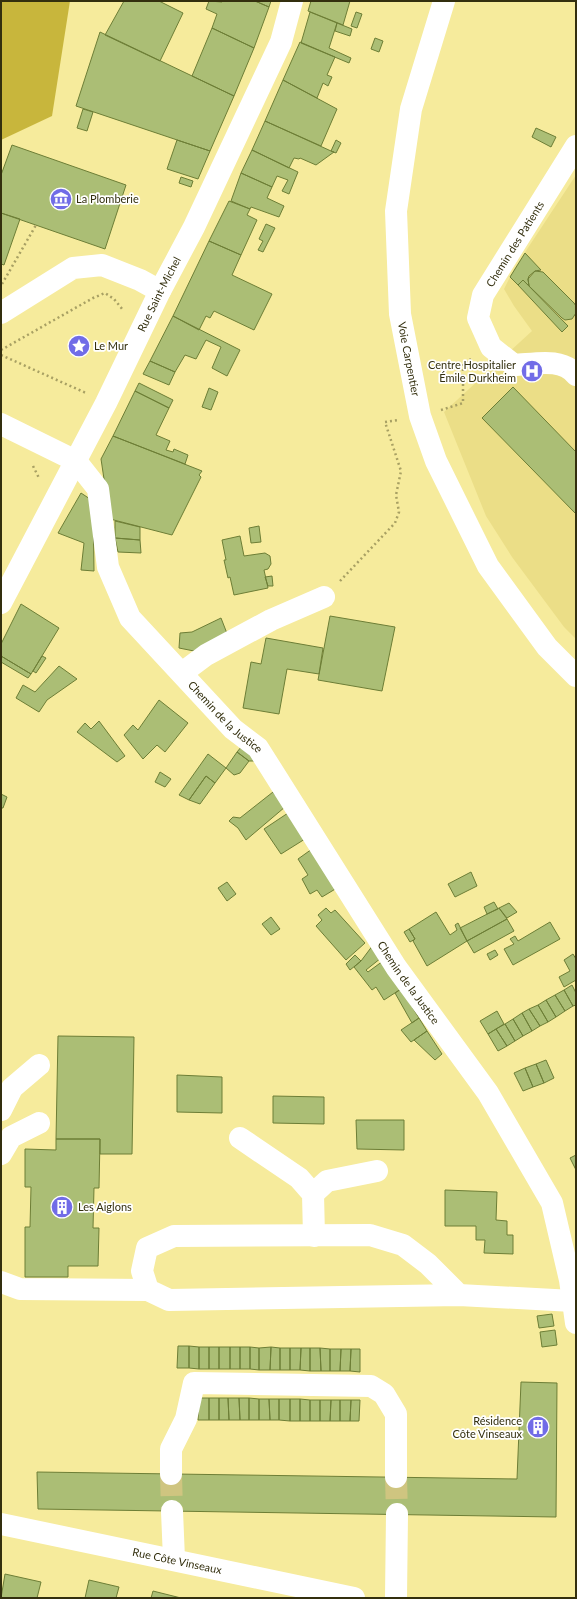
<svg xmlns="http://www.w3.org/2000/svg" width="577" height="1599" viewBox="0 0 577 1599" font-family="Lato,sans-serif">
	<rect width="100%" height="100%" fill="#f6eb9c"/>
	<path fill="#ebde87" d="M576 175V639L564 627 512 557 486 516 444 412 532 331 514 306 504 289 514 269Z"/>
	<path fill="#c8b63c" d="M1 1H70L52 116 1 140Z"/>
	<path fill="#abbe75" stroke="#6d7e36" d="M124 1H159L183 13 160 61 105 35Z
		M209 1 222 2V1H255L269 7 254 48 212 28 217 14 206 9Z
		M255 1H271L269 7Z
		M311 1H350L343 25 308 11Z
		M310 12 337 23 329 48 351 58 349 63 301 43Z
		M356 12 362 14 357 28 351 26Z
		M337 23 352 29 350 36 335 31Z
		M212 28 254 48 234 96 192 76Z
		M100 32 234 96 210 151 76 106Z
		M375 38 383 41 379 52 371 49Z
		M300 42 335 57 327 75 332 77 328 86 323 83 317 98 283 80Z
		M283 80 337 109 321 146 265 121Z
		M83 109 93 112 87 131 77 128Z
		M265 121 331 151 334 152 316 165 300 158 299 159 294 158 289 168 252 150Z
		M536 128 556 137 551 147 532 137Z
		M177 140 210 151 198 179 167 169Z
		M336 140 341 143 336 153 331 151Z
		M12 145 126 185 105 249 1 213V175Z
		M252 150 298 172 289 194 282 191 288 180 277 176 272 187 241 173Z
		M241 173 272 187 267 198 284 206 279 217 251 207 250 209 231 201Z
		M181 177 193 181 191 187 179 183Z
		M229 201 250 209 247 215 257 220 241 255 209 241Z
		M1 213 20 219 4 265 1 264Z
		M266 224 275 228 263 252 258 250 263 241 259 239Z
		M209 241 241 255 232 275 272 294 254 330 214 311 210 318 206 316 199 330 173 316Z
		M525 253 541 270 535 271 529 276 528 279 529 286 523 280 518 285 510 277Z
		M535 271 543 272 574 303 576 306V313L572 319 565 320 562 318 529 286 528 279Z
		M523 280 568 326 562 332 518 285Z
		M173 316 240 350 227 376 212 368 221 347 206 340 196 359 185 355 175 372 150 361Z
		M150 361 175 372 169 385 143 374Z
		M139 383 173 400 169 408 135 391Z
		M513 387 576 452V514L482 418Z
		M209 388 218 392 211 410 202 407Z
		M135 391 169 408 156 435 170 441 166 450 173 452 174 449 188 455 185 464 113 436Z
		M113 436 202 471 199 475 201 477 172 535 110 519 101 459Z
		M81 493 93 501 94 571 81 570 84 543 58 533Z
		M115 521 140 527V540L115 538Z
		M259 526 261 542 251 543 249 528Z
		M240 536 244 556 265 553 270 556 271 564 268 569 264 570 268 588 234 595 230 577 228 578 224 560H226L222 540Z
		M115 538 140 540 141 553 118 552Z
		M272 576 273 586H268L265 577Z
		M21 604 59 628 31 674 1 656V644Z
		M330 616 395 627 382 691 318 680Z
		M221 618 228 636 194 651 179 648 180 633 192 632Z
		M266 638 323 648 319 674 287 669 279 714 243 708 251 662 261 664Z
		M1 656 31 674 28 678 1 662Z
		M42 656 46 658 36 673 33 671Z
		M59 666 77 679 47 700 39 712 16 698 23 685 35 692Z
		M159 700 188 723 165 752 157 745 143 759 124 735 133 725 138 730Z
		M99 721 125 756 117 762 77 732 85 723 91 729Z
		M242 746 256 761H249L237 752Z
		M237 752 249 761 240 773 234 775 226 768Z
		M208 754 226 768 215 783 206 776 189 800 179 795Z
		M160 772 171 779 165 787 155 782Z
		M206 776 215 783 200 804 189 800Z
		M273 792 285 807 246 840 238 828 229 821 233 817 240 818Z
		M1 794 7 797 3 808H1Z
		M288 813 305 839 281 854 264 829Z
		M312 849 337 888 322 897 317 890 310 894 302 879 308 875 298 859Z
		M471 872 477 886 455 897 448 884Z
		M227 882 236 894 227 901 218 888Z
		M494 902 498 909 487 914 484 907Z
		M509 903 517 912 507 918 499 908Z
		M326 908 331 913 335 910 365 943 346 960 316 926 322 920 318 915Z
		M499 908 507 919 467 941 460 928Z
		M436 912 450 935 457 930 455 925 458 923 467 941 427 966 413 941 415 939 409 929Z
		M271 917 280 929 271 935 262 924Z
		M507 919 514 931 474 953 467 941Z
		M550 922 560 939 513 965 504 949 514 944 510 939 515 936 518 941Z
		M409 929 415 939 410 942 404 932Z
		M373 945 381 958 366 970 368 972 383 961 401 989 384 1000 376 987 372 990 354 967 361 961Z
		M495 950 498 955 490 960 487 954Z
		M573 954 576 959V980L564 987 559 977 570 971 564 960Z
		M355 955 361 961 350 970 346 964Z
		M572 985 576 993V1005L573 1006 564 990Z
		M401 989 419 1018 412 1023 395 993Z
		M564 990 573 1006 565 1011 555 995Z
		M555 995 565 1011 556 1017 546 1000Z
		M546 1000 556 1017 548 1022 538 1005Z
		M538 1005 548 1022 540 1026 529 1009Z
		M529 1009 540 1026 532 1031 522 1013Z
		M497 1011 504 1024 488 1034 480 1021Z
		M522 1013 532 1031 523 1036 513 1019Z
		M419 1018 427 1031 411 1042 401 1030Z
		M513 1019 523 1036 515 1041 505 1024Z
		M505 1024 515 1041 507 1046 496 1029Z
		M496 1029 507 1046 498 1051 488 1034Z
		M427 1031 442 1054 435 1060 414 1040Z
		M58 1036 134 1037 132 1154H100V1139H56Z
		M546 1060 554 1078 544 1083 536 1064Z
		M536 1064 544 1083 533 1087 525 1068Z
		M525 1068 533 1087 523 1091 514 1073Z
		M177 1075 222 1077V1113L177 1112Z
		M273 1096 324 1097V1124L273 1123Z
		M356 1120H404V1150L357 1149Z
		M56 1139H100L99 1188H94L93 1228H99L98 1266H68V1277H25V1227H30L31 1187H25V1149L56 1150Z
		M576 1155V1170L570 1158Z
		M445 1190 497 1192 496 1220 507 1221V1235H513V1254L484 1253 485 1240H476V1226H445Z
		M552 1314 554 1326 539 1328 537 1316Z
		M555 1330 557 1345 542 1347 540 1332Z
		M178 1346H189V1368H177Z
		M189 1346 199 1347V1369L189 1368Z
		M199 1347H209V1369H199Z
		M209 1347H219V1369H209Z
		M219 1347H230V1369H219Z
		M230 1347H240V1369H230Z
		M240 1347H250V1369H240Z
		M250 1347 259 1348V1370L250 1369Z
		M271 1347 280 1348V1370H270Z
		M271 1347 270 1370H259V1348Z
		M280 1348H290V1370H280Z
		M290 1348H301L300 1370H290Z
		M301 1348H310V1371L300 1370Z
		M310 1348H320L321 1371H310Z
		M320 1348 330 1349V1371H321Z
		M330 1349H341L340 1371H330Z
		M341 1349H351L350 1371H340Z
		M351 1349H360V1372L350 1371Z
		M521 1382 557 1383 556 1517 38 1509 37 1472 517 1479Z
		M199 1398H209V1420H198Z
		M209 1398H219V1420H209Z
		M219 1398H228L229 1420H219Z
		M228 1398H239L240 1420H229Z
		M239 1398H249V1420H240Z
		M249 1398 259 1399V1420H249Z
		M259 1399H269L270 1420H259Z
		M269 1399H279V1420H270Z
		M279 1399H290V1421L279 1420Z
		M290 1399H300V1421H290Z
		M300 1399 310 1400V1421H300Z
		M310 1400H320V1421H310Z
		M320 1400H331L330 1421H320Z
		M331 1400H340V1421H330Z
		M340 1400H351L350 1421H340Z
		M351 1400H360L359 1421H350Z
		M5 1574 41 1582 37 1598H1Z
		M89 1580 119 1587 116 1598H85Z
		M153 1591 181 1598H151Z"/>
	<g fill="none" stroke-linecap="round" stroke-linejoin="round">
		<path stroke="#cfc580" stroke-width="22" stroke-dasharray="22 11" stroke-linecap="butt" d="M171 1474 172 1511
			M396 1477 397 1514"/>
		<path stroke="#a8a063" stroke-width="2.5" stroke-dasharray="2 3" stroke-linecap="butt" d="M2 284 36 225
			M1 350 93 298 105 293 114 299 123 310
			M1 355 86 393
			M441 410 463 403V364L471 359
			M33 466 39 478
			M340 581 395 523 399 512 396 495 401 471 385 422 398 420"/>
		<g stroke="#fff" stroke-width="22">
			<path id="s1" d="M444 1 411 109 396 211 400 314 420 416 436 461 488 566 547 647 576 676"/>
			<path d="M576 146 483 295 478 318 491 347 514 365C535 364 562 357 576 375"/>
			<path d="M1 313 73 268 102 265 140 280 160 291"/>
			<path id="s2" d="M1 424 76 461 98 489 108 567 130 618 233 729 258 748 396 967 488 1093 552 1203 570 1280 576 1323"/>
			<path d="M182 673 206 655 271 620 324 597"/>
			<path d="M1 1110 12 1088 39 1065"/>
			<path d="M240 1138 299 1178 313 1194 314 1236"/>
			<path d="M1 1154 11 1137 39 1123"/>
			<path d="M313 1194 327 1181 377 1171"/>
			<path d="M1 1282 20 1289 148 1290"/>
			<path d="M459 1295 428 1264 403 1245 370 1235 174 1236 147 1248 142 1271 148 1290 169 1300 459 1295 573 1301"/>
			<path d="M171 1474V1449L186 1419 194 1383 371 1386 384 1394 396 1414V1477"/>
			<path d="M172 1511 174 1559"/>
			<path id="s3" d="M1 1524 354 1598"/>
			<path d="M396 1598 397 1514"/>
		</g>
		<path stroke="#fff" stroke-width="22" id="s4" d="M1 603 106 403 160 291 194 227 281 42 292 1"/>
	</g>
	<defs>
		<g id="museum-disc" transform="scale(1.15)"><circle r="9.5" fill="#716ce7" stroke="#fff"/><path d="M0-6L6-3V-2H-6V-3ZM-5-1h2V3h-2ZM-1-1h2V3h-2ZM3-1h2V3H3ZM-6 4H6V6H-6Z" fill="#fff"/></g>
		<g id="sight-disc" transform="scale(1.15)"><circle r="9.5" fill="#716ce7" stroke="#fff"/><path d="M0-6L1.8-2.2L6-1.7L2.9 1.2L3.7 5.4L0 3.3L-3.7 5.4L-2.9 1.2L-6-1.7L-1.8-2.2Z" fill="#fff"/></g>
		<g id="hospital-disc" transform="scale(1.15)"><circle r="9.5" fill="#716ce7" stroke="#fff"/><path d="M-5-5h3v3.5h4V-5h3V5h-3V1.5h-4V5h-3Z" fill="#fff"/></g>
		<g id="building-disc" transform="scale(1.15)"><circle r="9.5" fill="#716ce7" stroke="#fff"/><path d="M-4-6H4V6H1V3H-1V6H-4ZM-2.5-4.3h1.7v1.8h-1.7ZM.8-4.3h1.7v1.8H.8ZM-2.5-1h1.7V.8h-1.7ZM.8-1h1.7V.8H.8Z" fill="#fff"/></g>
	</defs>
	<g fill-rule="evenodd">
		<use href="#museum-disc" x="61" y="199"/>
		<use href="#sight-disc" x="79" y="346"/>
		<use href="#hospital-disc" x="532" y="371"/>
		<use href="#building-disc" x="62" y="1207"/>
		<use href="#building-disc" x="538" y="1427"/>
	</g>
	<g text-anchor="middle" stroke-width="3.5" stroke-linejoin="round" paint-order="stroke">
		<g font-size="11" fill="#332f0e" stroke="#fff" text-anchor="start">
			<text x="76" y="203">La Plomberie</text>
			<text x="94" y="350">Le Mur</text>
			<text x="516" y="369" text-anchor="end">Centre Hospitalier<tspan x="516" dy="13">Émile Durkheim</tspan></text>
			<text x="78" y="1211">Les Aiglons</text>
			<text x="522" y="1425" text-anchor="end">Résidence<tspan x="522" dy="13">Côte Vinseaux</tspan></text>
		</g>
		<g font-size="11" fill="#332f0e" stroke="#fff">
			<text transform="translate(515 244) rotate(-58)" y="4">Chemin des Patients</text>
			<text dy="4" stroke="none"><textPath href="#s4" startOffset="347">Rue Saint-Michel</textPath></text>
			<text dy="4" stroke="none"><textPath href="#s1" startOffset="365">Voie Carpentier</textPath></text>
			<text dy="4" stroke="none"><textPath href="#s2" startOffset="391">Chemin de la Justice</textPath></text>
			<text dy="4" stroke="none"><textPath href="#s2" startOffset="715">Chemin de la Justice</textPath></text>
			<text dy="4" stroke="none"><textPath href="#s3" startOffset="180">Rue Côte Vinseaux</textPath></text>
		</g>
	</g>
	<rect width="577" height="1599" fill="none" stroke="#332f0e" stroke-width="4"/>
</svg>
